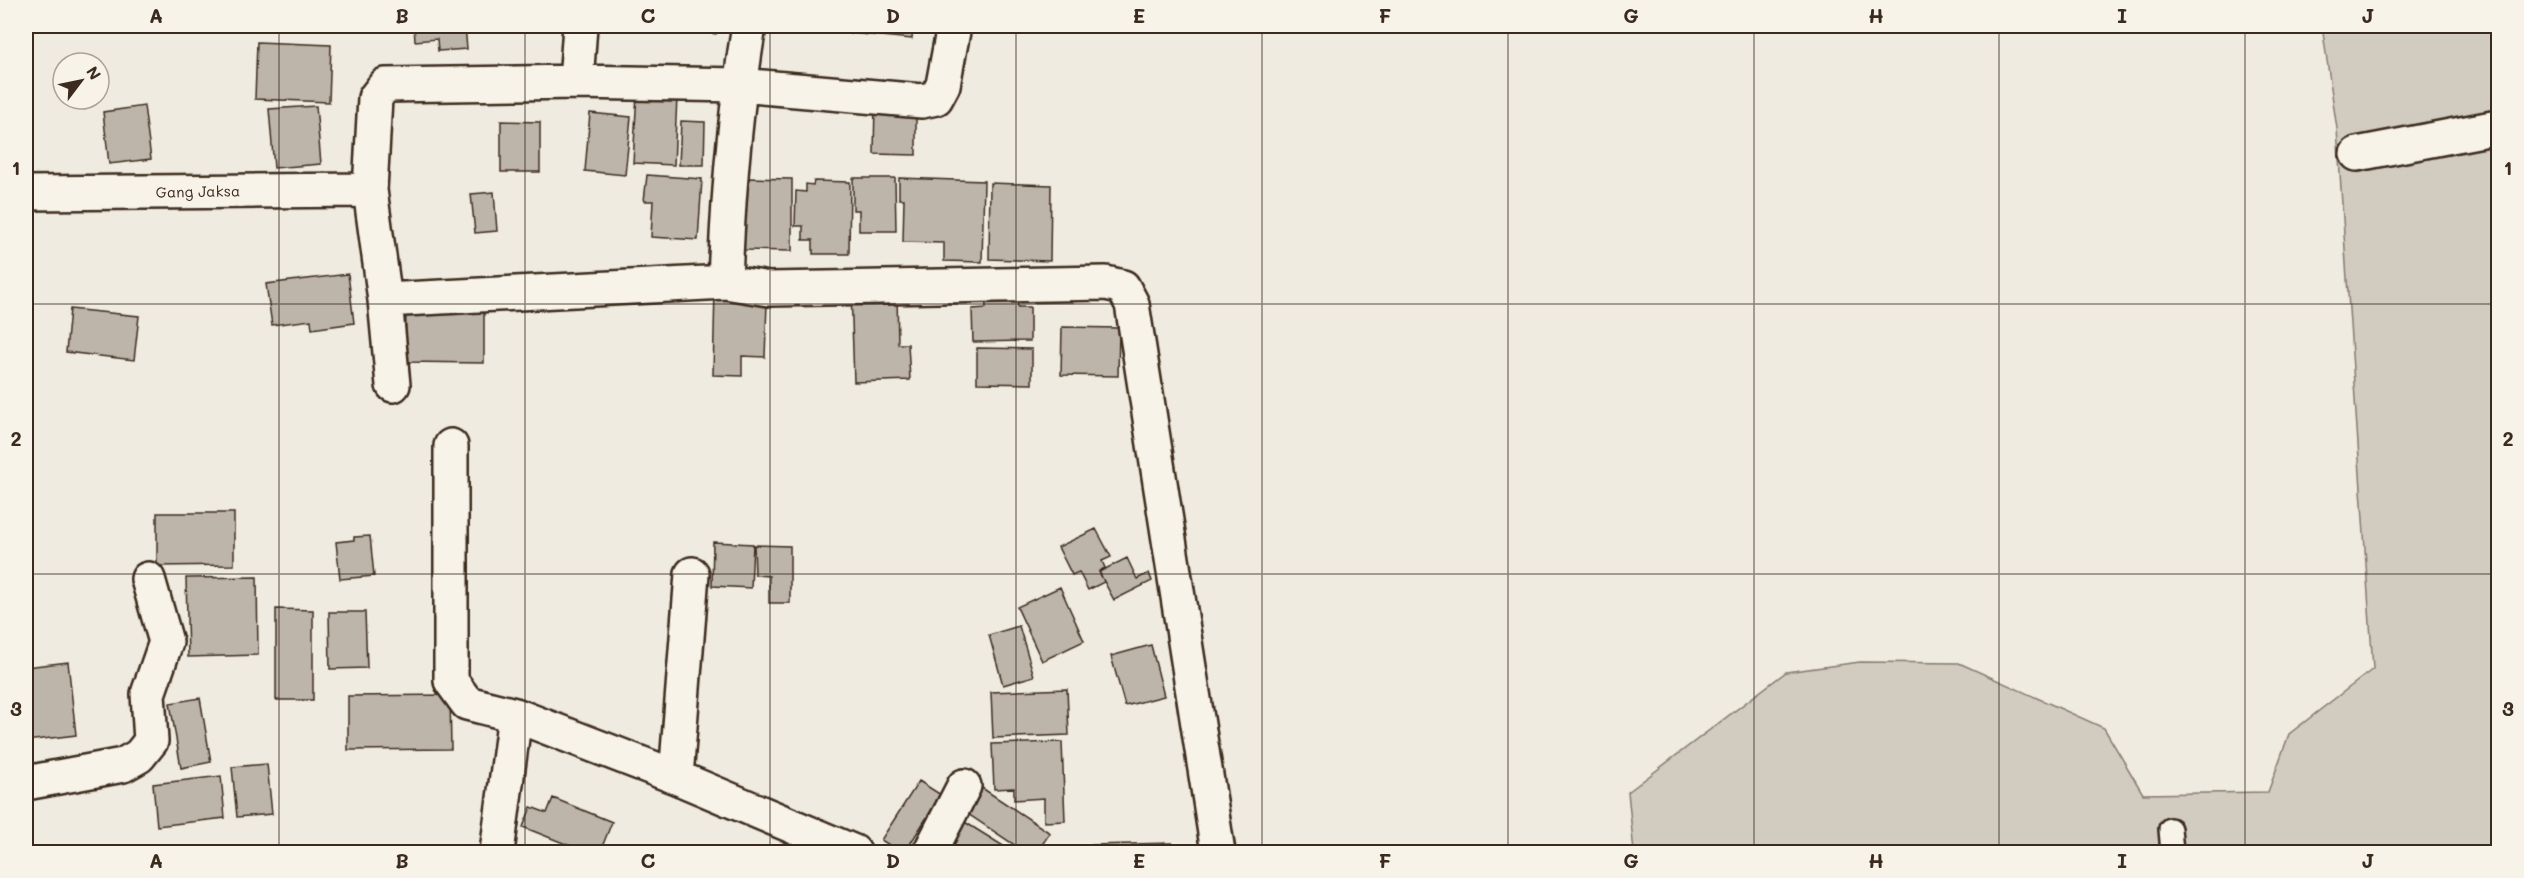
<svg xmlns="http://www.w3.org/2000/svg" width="2524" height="878" viewBox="0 0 2524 878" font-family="Mali,sans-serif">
	<rect width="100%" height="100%" fill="#efebe0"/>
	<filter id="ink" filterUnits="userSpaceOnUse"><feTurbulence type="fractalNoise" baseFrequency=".0167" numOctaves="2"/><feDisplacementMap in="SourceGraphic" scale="12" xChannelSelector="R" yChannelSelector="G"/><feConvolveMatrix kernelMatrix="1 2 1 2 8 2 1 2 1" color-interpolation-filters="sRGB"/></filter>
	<g filter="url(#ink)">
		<path fill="#d1cbc0" stroke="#867a6f" stroke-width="1.5" d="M2322 26H2498V852H1634L1628 792 1786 672 1860 662 1959 663 2104 728 2143 794 2268 792 2289 734 2373 669 2337 129Z"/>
		<path fill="#bdb5aa" stroke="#3b2a1e" stroke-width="1.5" d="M414 26H465L467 49 438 51 437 39 415 41Z
			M669 26H718L716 34Z
			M851 26H913L912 39 850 33Z
			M257 42 331 45 329 102 255 99Z
			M637 93 677 96 674 165 633 163Z
			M875 102 916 103V155L874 154Z
			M144 106 151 159 109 164 103 112Z
			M316 106 321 164 274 168 269 109Z
			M590 113 631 117 625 175 585 171Z
			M501 121 540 122V172H501Z
			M681 121 705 122 704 165H679Z
			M647 175 702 179 698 240 651 237 653 201H644Z
			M744 178 792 179V251L744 250Z
			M853 178H895L896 231H859V210H853Z
			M899 178 984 181 982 262 944 261V243L903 242 904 199H899Z
			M814 181 850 182 849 254H813V240H803V226H795L796 191 806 192V184L813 185Z
			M990 183 1051 185 1050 261 989 259Z
			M494 192 497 231 475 233 471 194Z
			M348 274 354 323 312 329 311 320 272 325 266 284Z
			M851 289 897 296 898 344H908L910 380 854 382Z
			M715 290 744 291V302L767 303 765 357 742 356V376L713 375Z
			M1018 292V307H1030V341L973 342 972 309 986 308 985 293Z
			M406 308 484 309V363L405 362Z
			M70 309 139 316 134 360 66 352Z
			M1062 327 1119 328 1118 376 1061 375Z
			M977 348 1032 349V384L977 383Z
			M157 513H234V565L157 566Z
			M1096 529 1111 557 1102 561 1105 568 1099 571 1104 582 1088 590 1079 572 1072 575 1058 547Z
			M370 536 374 576 340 579 336 542 354 540V537Z
			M713 542 753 544 751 588 712 586Z
			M754 545 790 546V603H769V576L755 575Z
			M1127 558 1137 579 1149 573 1152 581 1114 600 1099 572Z
			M257 577 258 655 188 657 186 578Z
			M1060 587 1084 641 1042 661 1017 607Z
			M276 609 313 610V700H276Z
			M329 612H365L367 668 330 669Z
			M1019 626 1034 676 1003 685 989 635Z
			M1151 645 1164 696 1125 706 1111 656Z
			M68 662 76 735 26 741V667Z
			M1067 689 1069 735 993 738 991 692Z
			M450 695 451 749 348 750V696Z
			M200 698 211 762 181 768 170 703Z
			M1062 742 1065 821 1044 822V798L1014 800V788L994 789 992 744Z
			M267 764 272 814 237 817 232 767Z
			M221 776 225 818 157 826 153 784Z
			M919 781 941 795 905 852H901L881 840Z
			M982 788 1050 833 1037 852H1025L965 812Z
			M553 798 612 822 600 852H586L523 827 531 807 547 813Z
			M963 821 1013 852H963L949 844Z
			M1172 843V852H1092V845Z"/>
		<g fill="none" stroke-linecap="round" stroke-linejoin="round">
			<g stroke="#3b2a1e" stroke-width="26">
				<path id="lane" d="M2170 829 2172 852"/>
			</g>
			<g stroke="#3b2a1e" stroke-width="38">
				<path id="street" d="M576 82 580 26
					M2357 154 2498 127
					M26 193 370 190
					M725 282C728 196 735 110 749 26
					M385 300 725 282 769 289 1106 283 1123 287 1132 304 1218 852
					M393 385 385 300 370 190 375 98 385 85 576 82 739 85 922 101 936 98 943 85 954 26
					M451 446V681L467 703 515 715 676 777 854 852
					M676 777 692 574
					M26 783 123 765 139 756 151 741 148 694 166 642 148 579
					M497 852 515 715
					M930 852 964 786"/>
			</g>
			<use href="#lane" stroke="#f7f3e8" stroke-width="21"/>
			<use href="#street" stroke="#f7f3e8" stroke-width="33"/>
		</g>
	</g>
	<path fill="none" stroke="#3b2a1e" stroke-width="1.5" stroke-opacity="0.55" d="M279 26V852M525 26V852M770 26V852M1016 26V852M1262 26V852M1508 26V852M1754 26V852M1999 26V852M2245 26V852M26 304H2498M26 574H2498"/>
	<g text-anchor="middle" stroke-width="5" stroke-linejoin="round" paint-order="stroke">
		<g font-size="15" fill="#3b2a1e" stroke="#f7f3e8">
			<text transform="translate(198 192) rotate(-1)" y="5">Gang Jaksa</text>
		</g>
	</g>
	<rect width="2524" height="878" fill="none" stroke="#f7f3e8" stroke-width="66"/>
	<g transform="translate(81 81) rotate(58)"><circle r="28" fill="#f7f3e8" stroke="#aca397" stroke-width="1.5"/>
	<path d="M0-4.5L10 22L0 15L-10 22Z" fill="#3b2a1e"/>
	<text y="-9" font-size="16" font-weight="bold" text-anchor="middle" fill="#3b2a1e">N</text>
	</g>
	<rect x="33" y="33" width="2458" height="812" fill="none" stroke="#3b2a1e" stroke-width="2"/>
	<g font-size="20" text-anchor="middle" font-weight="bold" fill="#3b2a1e">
		<text x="156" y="23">A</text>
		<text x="402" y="23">B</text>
		<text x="648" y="23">C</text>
		<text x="893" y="23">D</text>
		<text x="1139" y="23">E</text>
		<text x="1385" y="23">F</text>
		<text x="1631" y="23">G</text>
		<text x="1876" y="23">H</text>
		<text x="2122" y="23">I</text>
		<text x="2368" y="23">J</text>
		<text x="16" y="175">1</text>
		<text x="2508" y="175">1</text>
		<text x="16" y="446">2</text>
		<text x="2508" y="446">2</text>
		<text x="16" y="716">3</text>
		<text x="2508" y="716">3</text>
		<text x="156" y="868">A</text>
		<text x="402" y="868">B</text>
		<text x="648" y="868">C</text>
		<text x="893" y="868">D</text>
		<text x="1139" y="868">E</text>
		<text x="1385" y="868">F</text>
		<text x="1631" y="868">G</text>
		<text x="1876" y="868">H</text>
		<text x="2122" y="868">I</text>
		<text x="2368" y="868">J</text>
	</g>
</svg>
